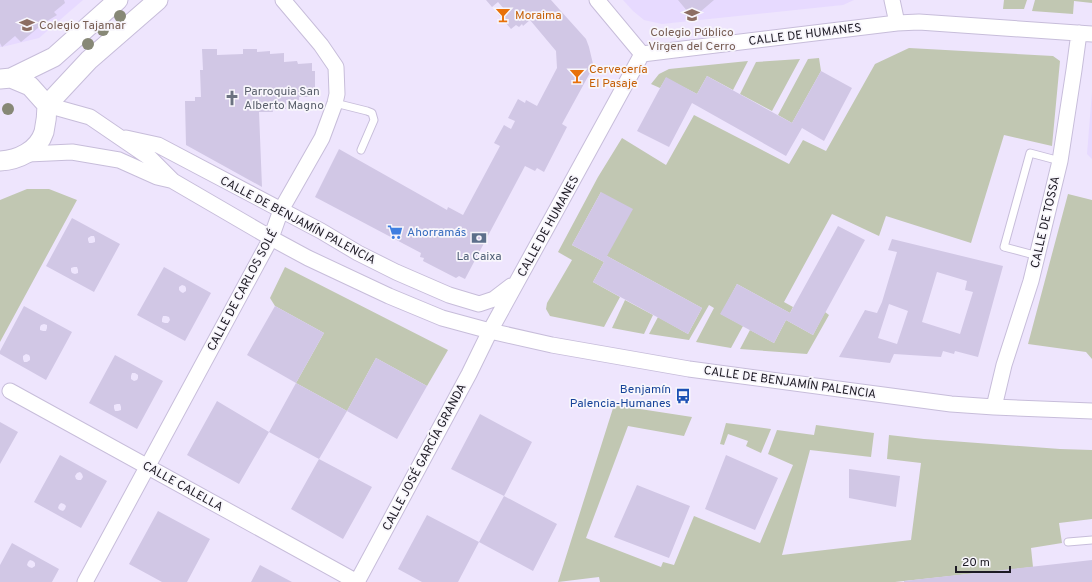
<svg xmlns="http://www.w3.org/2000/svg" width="1092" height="582" viewBox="0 0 1092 582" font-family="Overpass,sans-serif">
	<rect width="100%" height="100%" fill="#eee5fd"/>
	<path fill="#e7daff" d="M0 0H83L39 38 2 47H0Z
		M623 0H854L843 5 662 24 644 20 633 11Z
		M1092 92V159L1087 154Z"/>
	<path fill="#c1c7b2" d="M1004 0H1027L1024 9H1003Z
		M1035 0H1092V3L1074 1 1073 14 1032 11Z
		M909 48 1053 56 1060 61 1052 146 1004 135 971 243 886 216 879 236 832 214 784 302 793 307 790 313 737 284 721 314 743 326 731 348 696 342 714 308 709 305 689 340 649 334 658 317 688 334 702 308 607 256 601 192 572 245 604 262 593 282 620 297 604 327 550 316 546 309 547 303 572 260 558 252 598 177 622 138 666 165 694 115 789 164 803 140 826 151 875 64Z
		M819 58 821 71 792 123 778 115 808 59Z
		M800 59 772 111 740 94 756 62Z
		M748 61 733 90 707 76 697 94 666 78 660 88 651 84 659 74 669 69Z
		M27 189H49L77 200 0 342V200Z
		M1068 194 1092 200V359L1086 352 1028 344Z
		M285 267 448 350 427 386 376 358 347 411 296 383 324 333 275 306 270 298Z
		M625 300 653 315 644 334 612 328Z
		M825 312 829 315 807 354 740 349 750 330 774 343 786 320 813 335Z
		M614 405 692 417 684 436 628 426 586 538 661 567 663 562 674 565 694 516 760 543 793 465 768 454 777 430 814 435 816 425 874 433 871 457 810 450 782 555 911 540 921 463 887 459 889 435 924 439 1060 449 1092 450V519L1059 523 1062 543 1031 548 1033 567 895 582H600L599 577 558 582Z
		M726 423 771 429 761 453 746 446 748 441 728 434 724 445 720 444Z"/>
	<path fill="#d1c7e5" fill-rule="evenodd" d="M0 0H64L65 3 54 12 57 15 44 23 21 42 15 36 2 47 0 43Z
		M486 0H551L586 39 589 47 593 64 591 71 562 124 567 127 544 172 537 168 535 171 525 166 465 279 459 276 456 278 423 261 424 258 420 257 421 253 315 197 339 149 440 206 447 210 448 207 463 215 500 146 494 143 504 125 511 129 515 121 508 118 518 99 525 103 526 100 537 106 557 68 556 51 530 20 523 26 522 24 519 27 516 25 511 29 498 14 504 9 498 2 492 7Z
		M678 0H714L693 18Z
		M202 49H217V55L243 54V49H257V52L270 51V54L284 53V62L297 61 298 64 312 63V71H315V89H313V97H299V100H286V109H272L273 112H259L262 187 186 145 185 101H195V97H201L200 70H203Z
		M821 71 852 88 824 141 802 128 786 156 692 103 669 147 637 131 666 77 697 94 707 76 792 123Z
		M601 192 633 209 607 256 702 308 688 334 593 282 604 262 572 245Z
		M72 218 120 244 94 292 46 266ZM91 236H94L95 239V242L92 243H89L88 240V238ZM74 267H77L78 270V273L75 274 72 273 71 271V268Z
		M838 226 865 240 813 335 786 320 774 343 720 314 737 284 790 313Z
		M892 239 1003 266 978 357 955 351 954 354 943 351 941 357 894 354 890 363 839 357 865 310 877 313 882 302 897 252 888 250ZM937 272 967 281 965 290 973 292 960 334 922 322ZM889 304 908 311 897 344 878 338Z
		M164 267 211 293 185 341 137 315ZM182 285 185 286 186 288V291L183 293 181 292 179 290V287ZM163 316H166L169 317 170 320 168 323H165L162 322V319Z
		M24 306 72 332 46 380 0 354V351ZM44 324 47 325V328L46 331H43L40 330V327L41 325ZM26 354 29 355 30 357V360L27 362H24L23 359V356Z
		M275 306 324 333 296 383 347 411 319 459 269 432 296 383 247 355Z
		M115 355 163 381 137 429 89 403ZM132 373H135L138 375V378L137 380 134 381 131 379V376ZM117 404H120L121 407V410L118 411H115L114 408V405Z
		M376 358 427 386 397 439 347 411Z
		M217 401 269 432 239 484 187 455Z
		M480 414 532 442 504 496 451 469Z
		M0 422 18 432 0 464Z
		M60 455 107 481 81 528 34 502ZM80 472 82 474 83 477 81 480H78L76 479 75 476 77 473ZM61 503 64 504 66 506 65 509 63 511 60 510 58 508 59 505Z
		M726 455 778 478 755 530 705 509Z
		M319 459 372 487 343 539 291 509Z
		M849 469 900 476 896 507 849 498Z
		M637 485 690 506 669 558 614 537Z
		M504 496 557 524 533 571 479 542 458 582H422L398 569 427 515 479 542Z
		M158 511 210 539 187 582H162L129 564Z
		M12 543 59 569 52 582H0V565ZM30 560 33 561 35 563V566L32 568 29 567 27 565 28 562Z
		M1092 560V582H904V581Z
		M260 565 292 582H251Z"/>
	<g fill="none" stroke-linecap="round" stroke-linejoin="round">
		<g stroke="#c7bdda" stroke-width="9">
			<path id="service" d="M335 103 367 111 372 113 374 120 361 150
				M1038 256 1004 247 1030 153 1060 161
				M1068 542 1092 540"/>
		</g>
		<g stroke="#c7bdda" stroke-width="17">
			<path id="minor" d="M597 0 642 54
				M892 0 897 23
				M47 105 90 117 150 158 173 181 271 238 308 258 389 296 442 318 490 331 552 345 689 369 951 404 994 407 1092 411
				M126 138 158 145 321 231 358 253 396 272 449 295 479 304 494 299 511 286
				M28 154 72 152 119 160 157 177 170 180
				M10 391 357 582
				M994 407 1004 365 1031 281 1060 161 1074 70 1079 33
				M85 582 271 238 281 210 322 138 335 103 337 94 336 67 321 45 283 0
				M357 582 469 374 490 331 642 54 897 23 919 22 1092 34"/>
		</g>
		<g stroke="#c7bdda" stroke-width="21">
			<path id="tertiary" d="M11 78 54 57 118 0
				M0 79 11 78 30 86 47 105C47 114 46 123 44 132 38 151 18 160 0 161
				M47 105 89 60 158 0"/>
		</g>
		<use href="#service" stroke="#fff" stroke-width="7"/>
		<use href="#minor" stroke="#fff" stroke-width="15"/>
		<use href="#tertiary" stroke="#fff" stroke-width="19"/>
	</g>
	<g fill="#878876">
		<circle cx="120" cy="16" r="6"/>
		<circle cx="103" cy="30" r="6"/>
		<circle cx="88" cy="44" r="6"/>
		<circle cx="8" cy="109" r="6"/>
	</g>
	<defs>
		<g id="bar-bare" transform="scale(1.2)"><path d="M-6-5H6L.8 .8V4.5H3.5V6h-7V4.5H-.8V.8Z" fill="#e8710a" stroke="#f8f6fc" stroke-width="2.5" paint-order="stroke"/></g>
		<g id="school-bare" transform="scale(1.2)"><path d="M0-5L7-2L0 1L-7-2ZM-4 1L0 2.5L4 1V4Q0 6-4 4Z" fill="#8d6e63" stroke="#f8f6fc" stroke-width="2.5" paint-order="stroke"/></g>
		<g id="church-bare" transform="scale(1.2)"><path d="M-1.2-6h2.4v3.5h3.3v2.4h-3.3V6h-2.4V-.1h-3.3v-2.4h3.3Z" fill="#6b7280" stroke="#f8f6fc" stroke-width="2.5" paint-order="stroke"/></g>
		<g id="supermarket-bare" transform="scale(1.2)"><path d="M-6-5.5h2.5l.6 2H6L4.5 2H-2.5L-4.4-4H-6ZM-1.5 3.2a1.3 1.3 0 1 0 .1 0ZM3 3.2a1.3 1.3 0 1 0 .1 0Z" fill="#3f7fe0" stroke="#f8f6fc" stroke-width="2.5" paint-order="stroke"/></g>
		<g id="bank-bare" transform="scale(1.2)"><path d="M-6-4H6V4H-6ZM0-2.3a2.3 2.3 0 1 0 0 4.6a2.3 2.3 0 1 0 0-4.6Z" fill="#5c6f8a" stroke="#f8f6fc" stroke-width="2.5" paint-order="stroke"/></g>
		<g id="bus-bare" transform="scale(1.2)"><path d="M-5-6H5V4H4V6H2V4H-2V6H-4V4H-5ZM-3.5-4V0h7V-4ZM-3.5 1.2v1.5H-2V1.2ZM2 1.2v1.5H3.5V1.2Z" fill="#1a4fb4" stroke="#f8f6fc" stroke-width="2.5" paint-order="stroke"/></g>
	</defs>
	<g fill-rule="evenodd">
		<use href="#bar-bare" x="503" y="15"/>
		<use href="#school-bare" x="692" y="15"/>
		<use href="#school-bare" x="27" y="25"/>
		<use href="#bar-bare" x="577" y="76"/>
		<use href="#church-bare" x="232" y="98"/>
		<use href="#supermarket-bare" x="395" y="232"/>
		<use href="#bank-bare" x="479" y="238"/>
		<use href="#bus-bare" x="683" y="396"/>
	</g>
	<g text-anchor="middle" stroke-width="3.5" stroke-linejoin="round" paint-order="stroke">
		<g font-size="12" fill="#c56008" stroke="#f8f6fc" text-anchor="start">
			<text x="515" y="19">Moraima</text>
			<text x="589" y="73">Cervecería<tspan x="589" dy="14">El Pasaje</tspan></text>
		</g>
		<g font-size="12" fill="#785e54" stroke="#f8f6fc" text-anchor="start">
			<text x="39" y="29">Colegio Tajamar</text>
			<text x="692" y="36" text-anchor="middle">Colegio Público<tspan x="692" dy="14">Virgen del Cerro</tspan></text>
		</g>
		<g font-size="12" fill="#1d1a24" stroke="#f8f6fc">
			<text transform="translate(805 34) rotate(-7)" y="4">CALLE DE HUMANES</text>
			<text transform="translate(298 220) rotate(28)" y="4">CALLE DE BENJAMÍN PALENCIA</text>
			<text transform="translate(1045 222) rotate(-77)" y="4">CALLE DE TOSSA</text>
			<text transform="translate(548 226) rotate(-61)" y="4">CALLE DE HUMANES</text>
			<text transform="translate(242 290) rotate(-62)" y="4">CALLE DE CARLOS SOLÉ</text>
			<text transform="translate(790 382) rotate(8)" y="4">CALLE DE BENJAMÍN PALENCIA</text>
			<text transform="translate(424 457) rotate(-62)" y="4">CALLE JOSÉ GARCÍA GRANDA</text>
			<text transform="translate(183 486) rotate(29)" y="4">CALLE CALELLA</text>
		</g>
		<g font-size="12" fill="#5b616d" stroke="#f8f6fc" text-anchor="start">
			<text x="244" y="95">Parroquia San<tspan x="244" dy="14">Alberto Magno</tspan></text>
		</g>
		<g font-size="12" fill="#366cbe" stroke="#f8f6fc" text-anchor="start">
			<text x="407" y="236">Ahorramás</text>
		</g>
		<g font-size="12" fill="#4e5e75" stroke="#f8f6fc">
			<text x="479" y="260">La Caixa</text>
		</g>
		<g font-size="12" fill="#164399" stroke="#f8f6fc" text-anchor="end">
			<text x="671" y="393">Benjamín<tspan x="671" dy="14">Palencia-Humanes</tspan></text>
		</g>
	</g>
	<path d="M956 566v6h54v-6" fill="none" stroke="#1d1a24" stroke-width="2"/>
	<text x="962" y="566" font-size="12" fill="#1d1a24" stroke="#f8f6fc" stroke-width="3" paint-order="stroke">20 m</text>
</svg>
